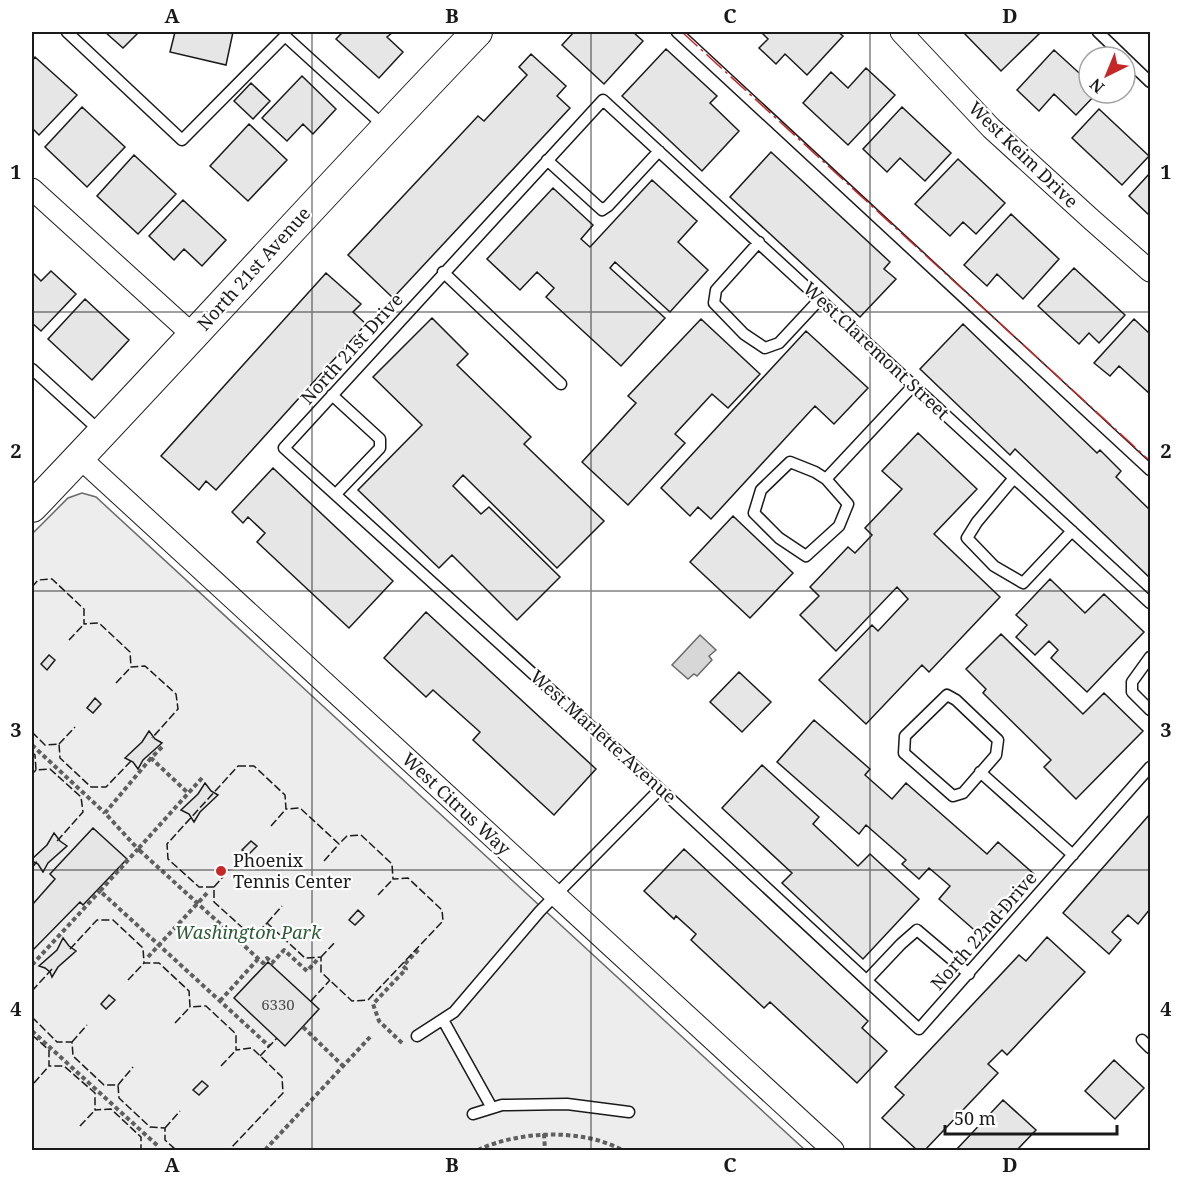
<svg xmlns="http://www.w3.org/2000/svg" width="1182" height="1182" viewBox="0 0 1182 1182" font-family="'Noto Serif',serif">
	<rect width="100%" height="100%" fill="#fff"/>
	<path fill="#ededed" stroke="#6a6a6a" stroke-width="1.5" d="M82 493 96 497 805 1150H32V534L68 498Z"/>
	<path fill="#d7d7d7" stroke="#6a6a6a" stroke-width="1.5" d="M700 635 716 650 709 656 712 660 697 676 694 674 688 679 672 665Z"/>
	<path fill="#e6e6e6" stroke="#1a1a1a" stroke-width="1.5" d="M105 32H139L123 48Z
		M175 32H233L226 65 170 52Z
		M343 32H393L387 37 403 52 379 78 336 39Z
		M574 32H633L643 41 604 84 562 45Z
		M761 32H838L843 36 807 75 785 54 776 64 759 48 768 39Z
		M963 32H1039L1040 33 1001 71Z
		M666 49 717 96 710 103 739 131 702 171 622 96Z
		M1054 50 1089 82V93H1097L1076 115 1054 94 1039 111 1017 90Z
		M531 54 566 86 557 96 570 108 393 298 348 255 478 116 484 121 527 75 519 67Z
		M35 57 77 95 39 135 32 128V61Z
		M866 68 895 95 848 145 803 103 831 72 848 88Z
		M302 76 336 109 313 134 303 124 287 141 262 118Z
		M251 83 270 101 253 119 234 101Z
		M82 107 125 147 87 187 45 147Z
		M902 107 951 153 925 181 900 158 887 172 863 149Z
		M1099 109 1149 156 1122 185 1072 138Z
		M249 124 287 160 248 201 210 166Z
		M771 152 890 262 884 269 896 279 860 317 730 197Z
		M134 155 176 194 138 234 97 196Z
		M958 159 1005 203 976 234 963 222 950 236 915 204Z
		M1150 173V216L1129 196Z
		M652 180 697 221 678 242 708 270 670 312 615 262 610 268 665 318 621 366 546 297 554 288 537 272 520 290 487 259 553 188 593 225 581 239 590 247Z
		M183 200 226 240 202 266 184 249 174 260 149 236Z
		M1011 214 1059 259 1023 299 997 274 987 286 964 265Z
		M1074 268 1125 315 1099 343 1089 333 1079 344 1038 306Z
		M51 271 76 294 41 331 32 323V272L41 281Z
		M326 273 361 304 353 312 366 324 216 490 206 481 199 490 161 456Z
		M85 299 129 340 92 380 48 339Z
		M432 318 468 354 457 365 531 437 524 444 604 521 557 568 463 475 453 486 481 514 489 507 560 577 517 620 452 555 439 568 358 490 422 425 373 377Z
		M701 319 760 374 728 408 712 394 675 434 685 443 628 505 582 462 636 403 628 396Z
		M1134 319 1150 334V394L1119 366 1110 376 1094 363Z
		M963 324 1097 453 1100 450 1121 471 1116 477 1150 510V578L1015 449 1010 455 920 369Z
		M806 331 868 388 834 424 815 406 711 519 698 507 690 516 661 488Z
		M918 433 977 489 934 534 1000 597 929 672 922 665 866 724 819 680 872 625 878 631 908 599 897 587 836 651 800 615 819 596 810 587 848 547 855 553 872 535 865 528 902 489 882 471Z
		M273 468 393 581 349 628 257 542 265 533 248 517 243 523 232 512Z
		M733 516 793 573 750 618 690 562Z
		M1050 579 1085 613 1104 594 1144 632 1087 692 1051 658 1058 650 1049 641 1035 655 1016 637 1027 625 1016 615Z
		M426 612 596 769 554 815 473 740 480 732 433 690 426 697 384 658Z
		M1001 634 1083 714 1104 693 1143 731 1076 799 1044 767 1051 760 983 693 986 689 966 669Z
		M49 655 55 660 47 670 41 664Z
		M739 672 771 702 742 732 710 702Z
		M95 698 101 704 93 713 87 708Z
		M814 720 870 769 865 775 892 799 906 783 987 854 998 842 1034 874 980 935 939 899 950 886 929 868 919 879 902 864 906 860 866 825 859 834 777 762Z
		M149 731 155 739 162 743 143 760 138 769 133 762 125 758 142 742Z
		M762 765 819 817 813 824 858 866 870 854 919 899 863 959 782 883 792 873 722 808Z
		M205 783 211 791 218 795 200 812 194 822 189 814 181 810 198 794Z
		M1150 814V909L1138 924 1128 915 1112 932 1121 940 1109 954 1063 913Z
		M93 828 127 859 83 905 80 902 32 951V905L55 879 50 874Z
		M54 833 60 841 67 846 48 863 43 872 38 864 32 861V859L47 845Z
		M251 841 257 846 248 855 242 850Z
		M684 849 868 1021 862 1028 887 1051 857 1083 770 1002 764 1008 691 940 696 934 676 916 674 919 644 891Z
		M358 910 364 916 355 925 349 920Z
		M1047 937 1085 972 1007 1055 1002 1050 988 1064 998 1073 925 1150H917L882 1118 904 1095 895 1087 1019 955 1026 961Z
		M63 938 69 946 76 951 58 967 52 977 50 972 45 968 39 966 57 950Z
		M268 962 319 1009 285 1046 234 998Z
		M109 995 115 1000 106 1009 101 1004Z
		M1114 1060 1144 1088 1115 1119 1085 1091Z
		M202 1081 208 1086 199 1095 193 1090Z
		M1003 1100 1036 1130 1017 1150H956Z"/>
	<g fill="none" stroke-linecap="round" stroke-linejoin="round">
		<g stroke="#1a1a1a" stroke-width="13">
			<path id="lane" d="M67 32 182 140 285 36 385 127
				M677 32 1150 470
				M1098 32 1124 57
				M1125 58 1150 82
				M547 160 602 210 608 206 659 151
				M759 242 716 290 714 303 744 334 765 348 779 343 820 299
				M443 272 561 384
				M32 369 100 431
				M332 395 380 439V448L336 494
				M790 462 815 472 826 479 848 504 839 526 806 556 779 538 754 513 761 490Z
				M1014 478 977 522 967 538 994 566 1023 583 1072 531
				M826 479 913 386
				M1150 603C967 436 786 267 603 100L284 448 660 789 919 1029 1150 767
				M1150 657 1132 682V692L1150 710
				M947 695 956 700 998 740 996 755 963 793 953 796 904 753 905 736Z
				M980 772 1073 855
				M867 980 901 944 917 930 969 974
				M443 1020 492 1108
				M417 1036 454 1012 540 911 660 789
				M1142 1040 1150 1048
				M473 1114 502 1105 567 1104 629 1112"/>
		</g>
		<g stroke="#1a1a1a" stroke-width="23">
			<path id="street" d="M901 32 991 128 1092 220 1150 271
				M32 189 194 336
				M79 457 833 1150"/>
		</g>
		<g stroke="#1a1a1a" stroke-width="32">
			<path id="secondary" d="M32 507C182 350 327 188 477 32"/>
		</g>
		<path stroke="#5f5f5f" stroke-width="4" stroke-dasharray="4.5 3" stroke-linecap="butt" d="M32 745 105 813
			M162 747 151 758 188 793
			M151 758 105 813 138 849 100 891 269 1046
			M202 778 138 849 263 963 267 958 272 963 284 950 307 971 317 960
			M148 957 208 892
			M32 965 100 891
			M220 1001 258 959
			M303 1027 343 1066
			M32 1031 159 1147
			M402 1043 379 1021 373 1004 406 969 403 966 419 949
			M544 1134 545 1150
			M265 1150 370 1037
			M478 1150C518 1131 582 1128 622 1150"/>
		<use href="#lane" stroke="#fff" stroke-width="10"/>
		<use href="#street" stroke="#fff" stroke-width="21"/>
		<use href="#secondary" stroke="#fff" stroke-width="30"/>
		<path stroke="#1a1a1a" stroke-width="1.5" stroke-dasharray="8 3" stroke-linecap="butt" d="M32 587 38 580 52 579 84 609V624L99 623 130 652 131 667 145 666 176 694 178 709 152 738
			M69 640 84 624
			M116 683 131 667
			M32 732 45 745 59 744 60 758 91 787H106L132 760
			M59 744 75 727
			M32 752 35 755 36 770 50 769 81 797 83 812 57 841
			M238 766H254L285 795 286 809 300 808 339 844 347 836 361 835 392 864 393 879 408 878 442 910 443 921 368 1000 352 1001 321 972V957L305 958 267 923 260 930H245L214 902V887H199L168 859 167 844Z
			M32 774 36 770
			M271 826 286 809
			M324 861 339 844
			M32 868 38 860
			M214 887 229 870
			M378 895 393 879
			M267 923 282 906
			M70 949 97 920H113L143 948 144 963H159L189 991 190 1007 206 1006 236 1034V1050L252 1048 282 1077 283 1093 229 1150
			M321 957 336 941
			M128 980 144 963
			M32 991 52 969
			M311 1001 330 980
			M32 1017 57 1042H72L73 1056 104 1085H118L119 1098 150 1127 165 1128V1140L176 1150
			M175 1023 190 1007
			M32 1035 49 1050V1066H64L95 1093V1110L111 1109 141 1137V1150
			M72 1042 87 1025
			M260 1056 277 1038
			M221 1066 236 1050
			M34 1083 49 1066
			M118 1085 133 1067
			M80 1126 95 1110
			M165 1128 180 1111"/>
		<path stroke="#c62828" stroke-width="1.5" stroke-dasharray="21 4.5 3 4.5" stroke-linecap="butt" d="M682 32 1150 461"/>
	</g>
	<path fill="none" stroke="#1a1a1a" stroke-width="1.5" stroke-opacity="0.55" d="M312 32V1150M591 32V1150M870 32V1150M32 312H1150M32 591H1150M32 870H1150"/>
	<circle fill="#c62828" stroke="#fff" stroke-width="2" cx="221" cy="871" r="6"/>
	<g text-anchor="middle" stroke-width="4.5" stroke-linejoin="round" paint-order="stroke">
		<g font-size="15" fill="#4d4d4d">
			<text x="278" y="1010">6330</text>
		</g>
		<g font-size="18" fill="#1a1a1a" stroke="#fff">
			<text transform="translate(1023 155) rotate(44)" y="6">West Keim Drive</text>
			<text transform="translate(254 269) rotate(-48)" y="6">North 21st Avenue</text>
			<text transform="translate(352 349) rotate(-48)" y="6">North 21st Drive</text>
			<text transform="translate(876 351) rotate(43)" y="6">West Claremont Street</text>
			<text transform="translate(603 737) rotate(42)" y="6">West Marlette Avenue</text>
			<text transform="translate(456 804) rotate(43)" y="6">West Citrus Way</text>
			<text transform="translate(984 931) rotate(-49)" y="6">North 22nd Drive</text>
		</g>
		<g font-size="18" fill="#1a1a1a" stroke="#fff" text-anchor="start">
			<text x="233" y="867">Phoenix<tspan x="233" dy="21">Tennis Center</tspan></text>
		</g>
		<g font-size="18" font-style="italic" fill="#2b5a34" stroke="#fff">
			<text x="248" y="939">Washington Park</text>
		</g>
	</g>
	<rect width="1182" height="1182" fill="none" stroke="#ffffff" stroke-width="66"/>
	<g transform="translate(1107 75) rotate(223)"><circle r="28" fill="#ffffff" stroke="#a3a3a3" stroke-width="1.5"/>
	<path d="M0-4.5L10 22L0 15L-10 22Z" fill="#c62828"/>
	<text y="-9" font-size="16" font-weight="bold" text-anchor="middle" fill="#1a1a1a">N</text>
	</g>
	<path d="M945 1125v9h172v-9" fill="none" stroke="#1a1a1a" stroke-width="3"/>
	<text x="954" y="1125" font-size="18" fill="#1a1a1a" stroke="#ffffff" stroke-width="4.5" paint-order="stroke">50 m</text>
	<rect x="33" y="33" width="1116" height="1116" fill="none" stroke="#1a1a1a" stroke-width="2"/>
	<g font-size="20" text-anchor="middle" font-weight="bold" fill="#1a1a1a">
		<text x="172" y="23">A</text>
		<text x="452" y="23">B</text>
		<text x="730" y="23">C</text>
		<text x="1010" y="23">D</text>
		<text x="16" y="179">1</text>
		<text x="1166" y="179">1</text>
		<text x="16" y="458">2</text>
		<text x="1166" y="458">2</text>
		<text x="16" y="737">3</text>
		<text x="1166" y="737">3</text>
		<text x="16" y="1016">4</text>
		<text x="1166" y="1016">4</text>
		<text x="172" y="1172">A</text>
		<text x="452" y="1172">B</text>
		<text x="730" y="1172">C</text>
		<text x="1010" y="1172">D</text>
	</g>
</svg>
